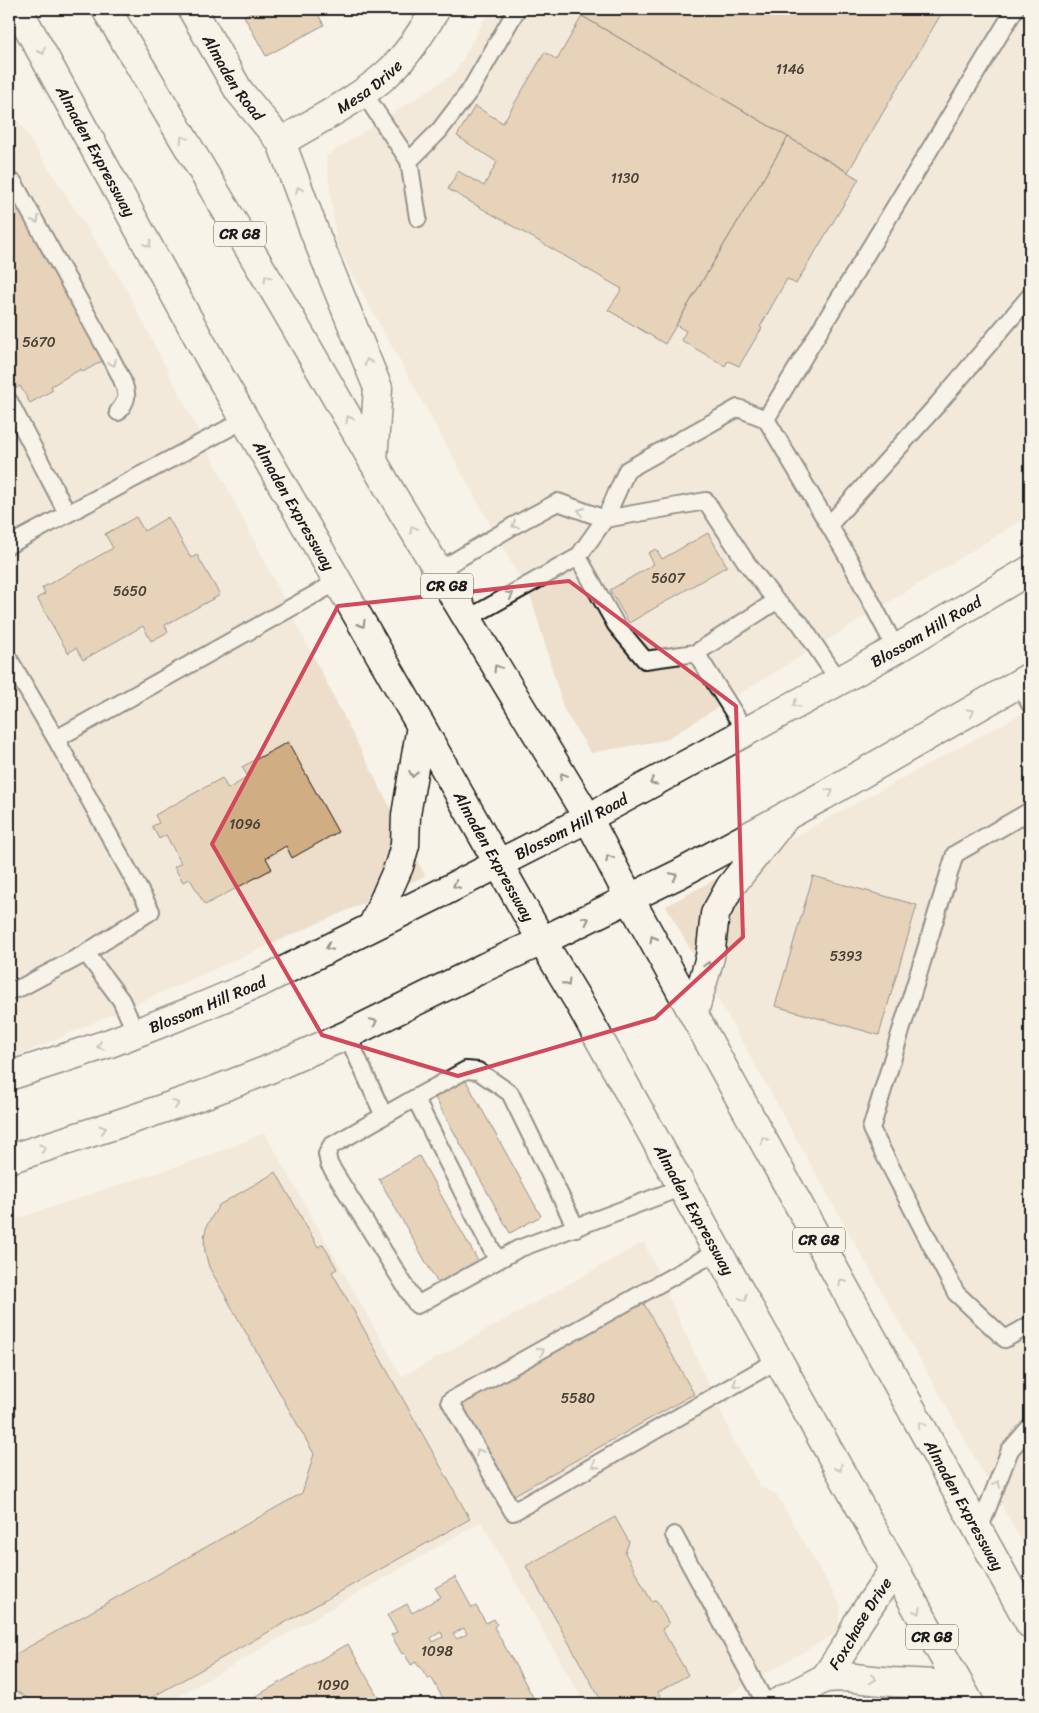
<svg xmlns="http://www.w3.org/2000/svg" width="1039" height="1713" viewBox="0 0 1039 1713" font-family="Sriracha,sans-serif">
	<rect width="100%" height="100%" fill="#f7f3e8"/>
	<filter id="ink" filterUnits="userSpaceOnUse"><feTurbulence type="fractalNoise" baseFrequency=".02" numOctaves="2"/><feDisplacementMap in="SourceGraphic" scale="10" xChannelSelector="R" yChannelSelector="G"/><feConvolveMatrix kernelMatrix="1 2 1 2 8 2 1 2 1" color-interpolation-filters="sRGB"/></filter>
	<g filter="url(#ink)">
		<path fill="#ecdeca" d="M490 9H1030V515L665 740 591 753 564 710 532 600 337 247 326 156 455 73Z
			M9 107 125 287 425 876 9 1060Z
			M1030 709V1556L666 906Z
			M265 1133 402 1377 644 1242 736 1445 761 1487 776 1494 841 1606 838 1632 712 1704H585L481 1522 165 1704H16L9 1700V1221L217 1153Z"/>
		<path fill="#d1ad83" stroke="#1c1c1c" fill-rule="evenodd" d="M257 9H315L324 25 266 56 244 16Z
			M587 9H944L848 172 582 16Z
			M582 16 788 137 665 344 608 310 622 289 448 189 458 171 484 186 497 162 457 136 475 106 503 123 545 52 557 60Z
			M788 137 859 179 796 284 787 279 760 327 762 328 739 366 728 361 725 366 681 340 686 331 676 325Z
			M13 200 104 360 83 372 81 369 51 386 53 390 30 403 20 386 9 392V203Z
			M136 517 144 531 168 517 191 558 197 555 220 595 165 625 168 632 151 641 143 626 83 660 76 648 68 653 37 598 45 594 42 588 113 548 105 534Z
			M708 533 727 566 629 623 610 590 654 564 648 553 656 549 662 559Z
			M288 742 338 832 292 858 286 846 266 858 272 869 205 905 190 879 183 882 174 867 181 863 166 835 159 839 152 826 159 823 155 815 222 778 228 789 248 777 242 767Z
			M813 876 917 905 879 1035 775 1006Z
			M465 1079 541 1216 510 1233 434 1096Z
			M419 1156 481 1266 441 1289 379 1179Z
			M276 1172 318 1247 323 1244 337 1269 332 1272 470 1519 140 1704H37L9 1687V1658L302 1493 314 1454 209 1267 205 1252 204 1237 207 1225 219 1205Z
			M643 1302 694 1394 514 1495 462 1403Z
			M615 1517 629 1542 625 1553 652 1602 656 1600 669 1624 662 1629 688 1675 658 1692 662 1699 654 1704H603L526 1566Z
			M455 1577 472 1608 476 1606 486 1623 494 1619 497 1624 494 1627 537 1704H446L431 1677 428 1679 420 1666H418L416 1662 411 1665 404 1653 402 1654 391 1635 397 1632 387 1615 407 1604 412 1613 441 1597 435 1588ZM464 1628 467 1634 457 1639 453 1634ZM441 1632 443 1637 433 1642 431 1638Z
			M348 1644 382 1704H261L256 1696Z"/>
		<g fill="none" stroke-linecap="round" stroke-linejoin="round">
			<g stroke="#1c1c1c" stroke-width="20">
				<path id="lane" d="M363 92 409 161 418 218
					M409 161 439 131 471 89 517 9
					M9 182 14 183 110 356C115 366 128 387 126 398 125 403 121 408 118 412
					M9 401 67 513
					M829 525 937 405 1030 296
					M9 545 246 419
					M578 557 616 625 645 660 696 653 776 601 800 623 839 681
					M438 571 513 526 558 502 605 519 706 501 746 562 776 601
					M467 619 578 557 605 519 627 470 738 408 766 419
					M896 649 849 559 766 419 1015 9
					M696 653 746 732
					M9 659 56 739 151 911 86 953 22 987 9 991
					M1020 685 1030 704
					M56 739 337 582
					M1030 811 955 854 871 1129 956 1293 1005 1339 1030 1325
					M86 953 121 1000 136 1033
					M347 1035 384 1116
					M415 1098 331 1146 327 1154 329 1164 417 1305 518 1249 683 1187
					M718 1251 450 1401 513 1512 778 1360
					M497 1260 415 1098 466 1070 478 1071 510 1093 576 1228
					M979 1530 1010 1450 1030 1427
					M674 1535 766 1704"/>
			</g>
			<g stroke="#1c1c1c" stroke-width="31">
				<g id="street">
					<path id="s1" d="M192 9 239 91 281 142C317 120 357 101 388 73 408 55 422 31 436 9"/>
					<path id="s2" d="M825 1678 849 1642 857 1624 894 1569"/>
					<path d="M775 1704 825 1678 845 1677 892 1682 959 1685"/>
				</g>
			</g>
			<g stroke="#1c1c1c" stroke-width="31">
				<g id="secondary">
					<path id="s3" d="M9 1076 110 1043 192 1011 263 981 445 891 588 818 839 681 896 649 1030 570"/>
					<path d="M9 1159 130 1120 208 1093 265 1071 347 1035 485 967 542 941 679 874 823 796 1030 677"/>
				</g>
			</g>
			<g stroke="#1c1c1c" stroke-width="31">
				<g id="primary">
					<path id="s4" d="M18 9 214 366 421 726 542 941 577 999 970 1704"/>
					<path id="s5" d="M106 9 284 307 392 494 588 818 630 899 1030 1624"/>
					<path d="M281 142 316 236 378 388 373 461"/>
					<path d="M373 925 399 866 405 845 406 815 421 726"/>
					<path d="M694 1012 710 957 715 914 730 887 787 815"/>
				</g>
			</g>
			<use href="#lane" stroke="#f7f3e8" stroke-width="16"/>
			<use href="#street" stroke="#f7f3e8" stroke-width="28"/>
			<use href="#secondary" stroke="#f7f3e8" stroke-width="28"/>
			<use href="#primary" stroke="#f7f3e8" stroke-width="28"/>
		</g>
		<defs><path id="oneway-chevron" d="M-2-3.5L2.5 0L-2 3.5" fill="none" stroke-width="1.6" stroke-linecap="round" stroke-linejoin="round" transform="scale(1.25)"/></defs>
		<g stroke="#94928c">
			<use href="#oneway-chevron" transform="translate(42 51) rotate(61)"/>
			<use href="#oneway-chevron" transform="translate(183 139) rotate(-121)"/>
			<use href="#oneway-chevron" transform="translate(299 190) rotate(-111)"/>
			<use href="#oneway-chevron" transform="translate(36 220) rotate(60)"/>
			<use href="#oneway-chevron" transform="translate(148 244) rotate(61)"/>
			<use href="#oneway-chevron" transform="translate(267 278) rotate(-121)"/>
			<use href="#oneway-chevron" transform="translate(368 362) rotate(-112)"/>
			<use href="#oneway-chevron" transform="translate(113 363) rotate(64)"/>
			<use href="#oneway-chevron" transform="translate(349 419) rotate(-120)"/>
			<use href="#oneway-chevron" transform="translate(581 511) rotate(-160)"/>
			<use href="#oneway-chevron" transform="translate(515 525) rotate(151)"/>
			<use href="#oneway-chevron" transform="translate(413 529) rotate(-121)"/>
			<use href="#oneway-chevron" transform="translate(510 595) rotate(-29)"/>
			<use href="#oneway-chevron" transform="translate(362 624) rotate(60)"/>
			<use href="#oneway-chevron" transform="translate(497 668) rotate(-121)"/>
			<use href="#oneway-chevron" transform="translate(796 704) rotate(151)"/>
			<use href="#oneway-chevron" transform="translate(971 712) rotate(-29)"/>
			<use href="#oneway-chevron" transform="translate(413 774) rotate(100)"/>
			<use href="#oneway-chevron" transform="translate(563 776) rotate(-121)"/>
			<use href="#oneway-chevron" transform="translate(653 782) rotate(151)"/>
			<use href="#oneway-chevron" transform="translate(830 792) rotate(-29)"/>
			<use href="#oneway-chevron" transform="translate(609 858) rotate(-118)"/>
			<use href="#oneway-chevron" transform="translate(674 876) rotate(-27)"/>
			<use href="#oneway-chevron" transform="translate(456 885) rotate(154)"/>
			<use href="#oneway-chevron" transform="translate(586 920) rotate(-26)"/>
			<use href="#oneway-chevron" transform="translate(653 939) rotate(-120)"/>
			<use href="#oneway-chevron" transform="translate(329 947) rotate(153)"/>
			<use href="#oneway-chevron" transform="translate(708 965) rotate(-74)"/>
			<use href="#oneway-chevron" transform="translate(567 983) rotate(59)"/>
			<use href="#oneway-chevron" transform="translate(374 1022) rotate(-26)"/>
			<use href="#oneway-chevron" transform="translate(100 1046) rotate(161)"/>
			<use href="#oneway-chevron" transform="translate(176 1104) rotate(-19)"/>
			<use href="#oneway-chevron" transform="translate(103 1129) rotate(-18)"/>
			<use href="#oneway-chevron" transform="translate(764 1140) rotate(-119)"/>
			<use href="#oneway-chevron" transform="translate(43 1148) rotate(-17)"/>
			<use href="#oneway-chevron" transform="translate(842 1282) rotate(-119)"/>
			<use href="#oneway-chevron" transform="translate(744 1298) rotate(61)"/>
			<use href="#oneway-chevron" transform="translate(541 1351) rotate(-29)"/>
			<use href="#oneway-chevron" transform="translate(736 1384) rotate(150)"/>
			<use href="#oneway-chevron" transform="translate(921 1425) rotate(-119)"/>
			<use href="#oneway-chevron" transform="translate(479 1452) rotate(-120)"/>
			<use href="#oneway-chevron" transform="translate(595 1465) rotate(150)"/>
			<use href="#oneway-chevron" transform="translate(839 1468) rotate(61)"/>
			<use href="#oneway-chevron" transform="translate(997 1484) rotate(-68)"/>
			<use href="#oneway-chevron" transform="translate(918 1611) rotate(61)"/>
			<use href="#oneway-chevron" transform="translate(873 1679) rotate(7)"/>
		</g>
	</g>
	<path d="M0 0H1039V1713H0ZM569 581 736 706 743 937 655 1018 458 1076 322 1035 212 844 338 606Z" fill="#f7f3e8" fill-opacity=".55" fill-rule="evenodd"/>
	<path fill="none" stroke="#d1495b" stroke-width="4" stroke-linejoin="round" d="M569 581 736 706 743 937 655 1018 458 1076 322 1035 212 844 338 606Z"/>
	<g text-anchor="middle" stroke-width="4.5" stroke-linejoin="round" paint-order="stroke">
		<g font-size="14" fill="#494036">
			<text x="790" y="74">1146</text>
			<text x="625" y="183">1130</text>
			<text x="39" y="347">5670</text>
			<text x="668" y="583">5607</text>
			<text x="130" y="596">5650</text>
			<text x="245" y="829">1096</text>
			<text x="846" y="961">5393</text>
			<text x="578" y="1403">5580</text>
			<text x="437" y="1656">1098</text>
			<text x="333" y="1690">1090</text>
		</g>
		<g fill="#f7f3e8" stroke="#5e5c59" stroke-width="1">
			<rect x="214" y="221.5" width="52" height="25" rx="4"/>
			<rect x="421" y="573.5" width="52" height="25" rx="4"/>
			<rect x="793" y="1227.5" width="52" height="25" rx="4"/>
			<rect x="906" y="1624.5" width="52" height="25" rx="4"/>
		</g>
		<g font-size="15" font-weight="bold" fill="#1c1c1c">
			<text x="240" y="239">CR G8</text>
			<text x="447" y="591">CR G8</text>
			<text x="819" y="1245">CR G8</text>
			<text x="932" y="1642">CR G8</text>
		</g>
		<g font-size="16" fill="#1c1c1c" stroke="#f7f3e8">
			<text dy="6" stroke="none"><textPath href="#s1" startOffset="80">Almaden Road</textPath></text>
			<text dy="6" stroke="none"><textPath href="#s1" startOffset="265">Mesa Drive</textPath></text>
			<text dy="6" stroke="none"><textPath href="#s4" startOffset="162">Almaden Expressway</textPath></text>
			<text dy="6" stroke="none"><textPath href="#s4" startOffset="568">Almaden Expressway</textPath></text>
			<text dy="6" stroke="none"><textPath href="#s3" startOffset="1021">Blossom Hill Road</textPath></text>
			<text dy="6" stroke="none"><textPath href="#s3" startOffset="616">Blossom Hill Road</textPath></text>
			<text dy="6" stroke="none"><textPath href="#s4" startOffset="972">Almaden Expressway</textPath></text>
			<text dy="6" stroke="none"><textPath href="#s3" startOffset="211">Blossom Hill Road</textPath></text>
			<text dy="6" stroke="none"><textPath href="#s4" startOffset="1378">Almaden Expressway</textPath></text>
			<text dy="6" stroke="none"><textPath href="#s5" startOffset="1725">Almaden Expressway</textPath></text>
			<text dy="6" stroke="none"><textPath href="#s2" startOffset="65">Foxchase Drive</textPath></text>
		</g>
	</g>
	<rect width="1039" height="1713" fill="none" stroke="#f7f3e8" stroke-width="30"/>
	<rect x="15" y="15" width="1009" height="1683" fill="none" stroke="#1c1c1c" stroke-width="2" filter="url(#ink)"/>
</svg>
